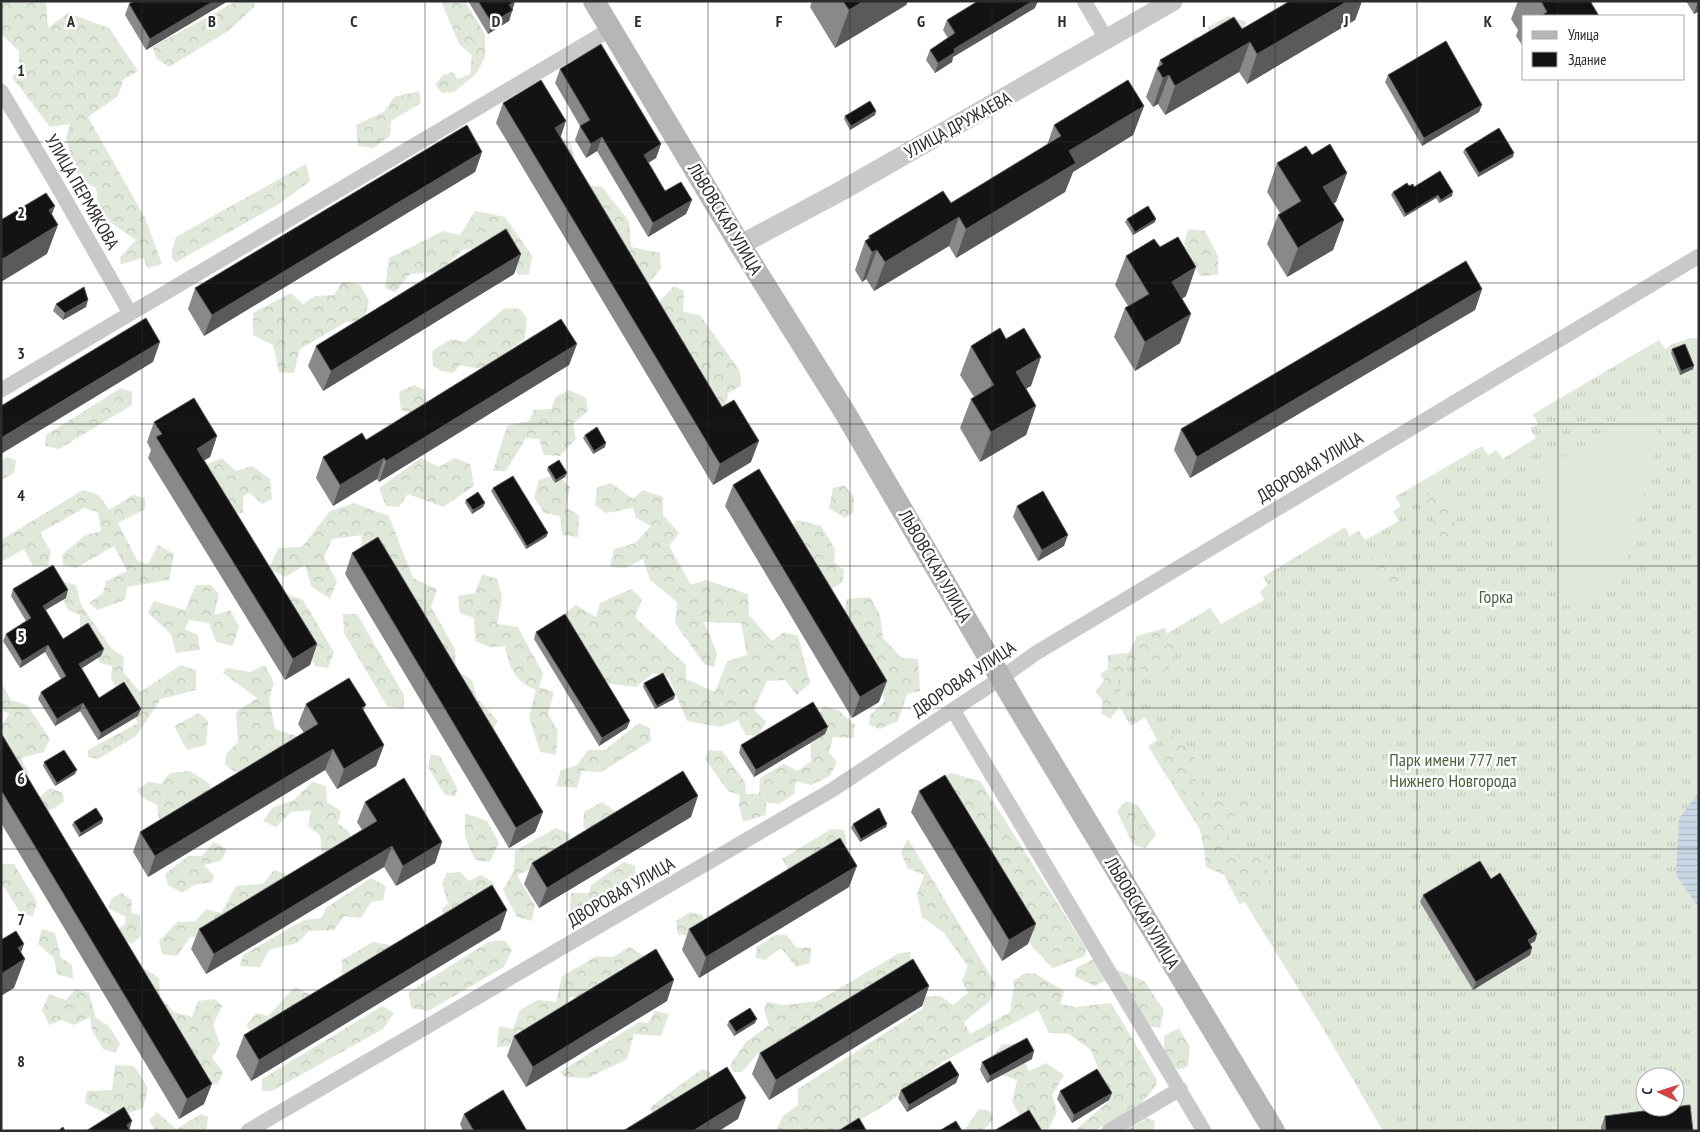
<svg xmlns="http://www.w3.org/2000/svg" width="1700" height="1132" viewBox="0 0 1700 1132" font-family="'PT Sans Narrow',sans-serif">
	<defs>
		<pattern id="grass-tufts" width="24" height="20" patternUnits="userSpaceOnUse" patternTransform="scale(1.25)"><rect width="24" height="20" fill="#e0e8da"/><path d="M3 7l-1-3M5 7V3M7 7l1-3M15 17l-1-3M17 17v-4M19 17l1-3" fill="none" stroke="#c0c7bb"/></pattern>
		<pattern id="forest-crowns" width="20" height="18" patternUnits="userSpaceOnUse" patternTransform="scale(1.25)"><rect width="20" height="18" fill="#e0e8da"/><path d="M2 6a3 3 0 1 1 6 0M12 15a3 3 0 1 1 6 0" fill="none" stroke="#c0c7bb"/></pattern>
		<pattern id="water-rules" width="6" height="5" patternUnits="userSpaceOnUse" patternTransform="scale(1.25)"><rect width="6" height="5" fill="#c8d8e6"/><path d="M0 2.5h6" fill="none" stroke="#acbac5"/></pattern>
	</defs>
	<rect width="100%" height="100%" fill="#fff"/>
	<path fill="url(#grass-tufts)" fill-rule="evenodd" d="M1690 338H1699V1131H1383L1324 1030 1148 746 1157 740 1145 717 1131 726 1100 674 1210 608 1221 624 1264 600 1260 591 1268 585 1263 577 1345 527 1350 536 1359 531 1365 540 1399 521 1393 511 1401 506 1395 497 1482 446 1488 455 1496 450 1503 459 1536 438 1530 428 1538 424 1533 414 1659 340 1665 349 1673 344ZM1645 1077H1675V1107H1645Z"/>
	<path fill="url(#forest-crowns)" d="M1 1H46L48 28 68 13 109 28 138 71 123 80 118 96 88 117 145 218 162 264 148 268 143 258 121 264 120 257 136 240 100 215 96 188 87 183 76 172 66 138 70 124 50 127 12 77 19 71V51L1 34Z
		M237 1H255L254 7 228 31 169 67 157 59 152 47Z
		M441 1H465L485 34V57L476 74 454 92 442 93 435 85 443 75 452 72 458 79 470 74 472 55 459 44Z
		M1228 16 1247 22 1235 43 1193 49V38L1209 36 1208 27Z
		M419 91 421 103 391 121 390 136 373 148 358 146 356 125 384 112 394 97Z
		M559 135 570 143 583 185 602 187 629 221 631 247 660 253 661 268 645 288 656 305 674 286 684 291 683 312 700 315 740 371 741 386 728 393 725 416 694 359 673 352 574 186Z
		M306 164 310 181 279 204 176 262 172 259V250L176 237Z
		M475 211 505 217 532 256 529 274 518 275 502 244 463 250 439 272 410 274 395 292 385 288 389 258 443 231 460 235Z
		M1188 229 1205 231 1218 256V275L1200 276 1184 244Z
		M342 282 360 285 369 301 364 320 346 322 300 349 294 373 279 372 273 345 253 335V313L291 293 303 304 315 296 334 295Z
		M505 308 520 309 527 318 525 339 481 369 460 365 453 373 441 371 433 365 432 351 451 339 465 342Z
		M414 385 425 390 427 406 415 414 401 410 399 392Z
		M121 388 132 392V405L59 449 45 446 46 435Z
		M569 390 586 398 588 411 573 424 576 439 560 456 544 455 539 439 526 438 506 471H493L507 426 529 421 534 410 551 409 556 397Z
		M6 457 16 460 14 473 1 480V461Z
		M222 458 236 471 252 466 270 479 272 499 263 504 249 493 243 497V513H230L208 480 207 464Z
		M421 458 439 467 454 458 470 464 474 486 443 507 408 494 399 507 386 506 379 488Z
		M557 474 570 487 566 508 579 515 578 537 562 535 560 516 544 513 534 497 539 480Z
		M611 483 633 499 643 490 663 497V515L679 533 669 546 691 585 706 580 748 594 749 615 772 641 784 632 798 636 810 683 797 695 785 680 767 681 754 709 766 722 758 736 746 735 738 720 721 727 687 721 669 678 653 673 636 687 605 683 565 613 576 605 596 617 600 603 631 589 642 599 635 617 686 665V679L715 692 727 661 747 655 741 623 704 622 717 653 714 667 704 664 675 623 677 602 650 580 643 559 625 568 610 567 614 549 635 543 651 526 636 518 633 508 606 513 595 505 597 487Z
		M844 485 854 497 853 513 845 518 829 508 833 488Z
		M1432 488 1452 503 1451 518 1459 531 1451 544 1433 536 1435 520 1423 503Z
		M83 490 99 495 109 510 133 495 145 498V509L118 523 137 560 148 564 158 545 174 554 169 580 127 587 125 600 97 610 89 603 103 593 106 581 127 571 114 546 76 568 63 565 62 555 84 536 101 531 98 512 84 508 40 533 51 552 48 566H33L24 549 1 562V540Z
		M354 503 389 516 413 578 437 589 431 607 455 649 456 670 472 680 477 698 498 721 491 732 361 550 362 535 332 539 324 557 337 582 330 599 311 586 305 565 285 577 269 569 278 548 302 547 330 511Z
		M797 520 821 526 835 549 834 562 844 570 843 582 826 592 786 536Z
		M1373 554 1390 557 1402 585 1391 593 1367 570Z
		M482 574 497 579 502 597 497 624 518 627 543 674 539 687 554 692 548 714 558 731 556 755 540 752 529 717 536 690C514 681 509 667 505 646L490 647 475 641 474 618 460 613 458 596 475 593Z
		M60 581 76 585 81 605 112 649 124 657 123 672 140 692 181 665 196 670V690L161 699 136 736 98 759 88 757V750L138 723 111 679 112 666 100 663 80 628V615L68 610 58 588Z
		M196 585H211L219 594 214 615 230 610 239 626 233 646 216 642 209 623 189 620 185 629 198 635 200 650 176 653 171 634 148 613 154 601 185 610Z
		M287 594 303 600 334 652 328 668 315 666 285 609Z
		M870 597 880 615 883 638 902 658 918 659 920 691 907 694 898 721 880 729 869 725 870 715 885 701 875 673 842 618 847 599Z
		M343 614H357L404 695V709L387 706 344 633Z
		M1165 628 1175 652 1168 670 1147 673 1132 663 1116 677 1124 701 1110 719 1101 713 1103 702 1096 691 1108 675V655L1129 653 1137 636Z
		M265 665 274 683 269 699 275 729 296 736V752L260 770 236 772 225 765 226 754 238 742 236 712 257 698 223 673 226 668 250 672Z
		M1 682 11 700 27 705 50 739 44 752 21 758 29 775 27 788 40 797 50 788 63 793 64 802 49 811 26 803 1 744V727L9 714 1 710Z
		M824 706 838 710 855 725 853 738 833 737 829 753 837 762 830 776 811 785 796 781 794 794 779 804 766 802V815L743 822 739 805 740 795 728 791 705 759 709 750 722 751 745 782 746 794H759L760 778 784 764 798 771 811 761 810 724Z
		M199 713 208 721 206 745 187 750 174 726Z
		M639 723 650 728 651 741 601 772 582 771 577 788 556 786 561 770 577 765 588 750H605Z
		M1175 736 1197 761 1195 779 1208 799 1230 803 1242 788 1254 799 1248 814 1233 816 1229 837 1241 860 1252 848 1266 853 1269 884 1258 885 1254 900 1239 904 1224 875 1206 867 1204 849 1194 803 1179 789 1164 768V739Z
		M431 754 440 756 457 788 456 796 445 795 428 767Z
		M190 771 210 784 212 794 159 822 157 805 142 797 137 790 149 782 161 784 170 773Z
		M951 773 980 781 1086 948 1085 956 1053 968 1033 948 942 796 940 780Z
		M312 782 326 786 327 802 341 811 338 823 348 831 352 839 338 853 322 852 320 835 308 826 311 810 291 812 276 827 263 821 272 808 294 800Z
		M1126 801 1138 805 1156 834 1146 848 1133 845 1117 811Z
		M602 802 615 811 613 823 591 835 583 826 584 812Z
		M465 813 487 821 499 843 490 862 475 860 465 837Z
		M556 828 570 834 568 849 534 868 517 875 535 906 532 921 517 917 503 890 514 870 515 851Z
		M831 829 844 830 847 844 792 875 782 859Z
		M908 839 996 985 990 1001 964 1022 970 1034 1010 1012 1014 986 1013 981 1023 974 1034 973 1064 991 1060 1004 1075 1007 1111 1003 1157 1080 1156 1086 1140 1105 1094 1131H1074L1110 1100 1096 1075 1099 1070 1091 1050 1069 1034 1049 1033 1038 1010 944 1061 885 1105 842 1131H776L783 1116 798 1105V1089L924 1008 921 997 940 996 953 1005 968 993 962 981 968 966 943 932 922 917 917 894 924 875 907 868 901 852Z
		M214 842 227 849 221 861 204 865 214 876 212 882 194 885 182 893 168 885 165 874 188 856H202Z
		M624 862 635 866V881L619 901 594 904 584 914 570 911 571 893H589L591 885Z
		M1 864H14L37 902 33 916 21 914 1 882Z
		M274 870 288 875V888L209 936 190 937 177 956 162 954 159 941 177 922 196 921 206 909 221 913 236 886 263 884Z
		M460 872 469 881 481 875 494 883 490 901 444 918 442 909 448 903 442 884 447 873Z
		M371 878 386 886 383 900 371 902 361 918 344 916 334 930 309 931 297 943 269 950 260 967 240 966 243 955 304 920 322 918 326 908Z
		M121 893 132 900 131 913 140 915 141 936 132 944 119 939 115 931 125 924 126 917 109 908 111 899Z
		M690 912 703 915 704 927 692 936 678 934 676 921Z
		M42 929 55 933 61 958 72 965 73 979 57 974 54 958 38 944Z
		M775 935H786L797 948 811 947 810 963 796 967 781 948 765 960 755 958 757 947Z
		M505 940 512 950 504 967 428 1011 411 1008 409 992 488 942Z
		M373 942 390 945 388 957 353 978 342 973V960Z
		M629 947 644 956 638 970 620 968 617 978 586 999 570 997 564 1011 535 1031H518L509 1046 497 1047 499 1026 513 1029 520 1010 538 1000 556 1002 562 976 597 956 613 957Z
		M910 952 911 959 904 974 775 1057 757 1054 742 1072H733L730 1065 746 1042 769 1025 764 1010 767 1002 784 1005 818 1001 899 953Z
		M1094 959 1105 975 1117 970 1144 981 1164 1010 1160 1028 1139 1024 1114 987 1105 981 1094 986 1075 976 1076 968Z
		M140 966 159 978 160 997 174 1012 192 1017 198 1001 215 999 222 1006 213 1025 220 1044 212 1058 223 1071 218 1084 206 1083Z
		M295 987 309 994 307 1007 255 1037 246 1025 257 1013 268 1016Z
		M76 989 89 993 96 1018 109 1026 120 1044 115 1053 103 1049 92 1030 90 1017 74 1025 62 1020 49 1025 42 1010 49 994 66 1000Z
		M382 1006 394 1013 383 1029 272 1091H262V1079Z
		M655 1011 669 1014 661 1036 634 1034 627 1059 588 1078 565 1077 560 1072 639 1022 648 1023Z
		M1179 1028 1190 1047 1188 1066 1178 1070 1164 1055V1036Z
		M1002 1044H1017L1029 1071 1046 1063 1064 1075 1052 1095 1057 1112 1048 1130 1027 1127 1012 1102 1017 1080 996 1073 992 1057Z
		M115 1065 134 1066 148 1088 143 1108 115 1118 85 1103 87 1091 112 1090Z
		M702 1069 710 1072 715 1084 658 1118 649 1108Z
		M979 1109 990 1111 993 1117C987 1132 980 1131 964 1131Z
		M157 1112 176 1129 201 1114 208 1117 207 1128 202 1131H155L149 1120Z
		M1147 1118 1155 1121 1154 1131H1124Z"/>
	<path fill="#e0e8da" d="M1643 411 1660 435 1622 578 1564 606 1541 470Z"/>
	<path fill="url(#water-rules)" d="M1699 792V908L1676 875 1679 819Z"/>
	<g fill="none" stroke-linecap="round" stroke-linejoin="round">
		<path stroke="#c9c9c9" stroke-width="15" d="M1084 1 1107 40
			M1 91 54 180 130 313
			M1 390 611 29
			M953 710 1204 1131
			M248 1131 832 790 1001 678 1036 653 1699 256
			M1109 1131 1180 1089"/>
		<path stroke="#c9c9c9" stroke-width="20" d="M740 245 841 191 1173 1"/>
		<path stroke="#b6b6b6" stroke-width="22" d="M594 1 740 245 844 411 1019 709 1274 1131"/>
	</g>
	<path fill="#898989" d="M134 1H228L146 50 125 15 129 4Z
		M468 1H515L509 21 488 34Z
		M812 1H908L906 5 835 48 810 7Z
		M1290 1H1362L1355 20 1247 84 1239 72 1165 115 1158 104 1153 107 1146 97 1157 68 1158 67 1160 60 1242 29Z
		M1518 1H1593L1592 4 1599 16H1524V48L1516 36 1518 30 1511 19Z
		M1686 1H1699V11L1694 14Z
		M1035 8 953 57 952 62 935 73 926 60 930 50 948 38 943 30 947 20Z
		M560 69 661 144 656 158 648 163 665 191 692 200 686 214 648 237 597 151 586 158 575 140 580 126 555 83Z
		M1388 75 1482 105 1479 112 1422 146 1385 82Z
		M503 103 560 138 751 462 713 485 496 123Z
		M1144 106 1133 135 1073 172 1065 192 956 258 949 246 874 291 866 279 862 282 855 270 865 241 867 240 869 236 951 203 1047 145 1054 125Z
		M876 111 875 115 850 130 844 119 845 116Z
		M1465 149 1513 157 1478 177 1463 152Z
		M482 152 475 172 204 336 188 309 195 288Z
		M1312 155 1347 173 1336 202 1333 204 1344 220 1333 250 1287 277 1267 244 1278 215 1280 213 1267 192 1277 163Z
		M1409 186 1414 187 1452 196 1439 203 1436 198 1404 217 1391 195 1393 192Z
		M1127 219 1155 222 1133 235 1125 222Z
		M521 254 514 274 323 391 308 366 316 346Z
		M1126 256 1186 296 1182 299 1180 343 1135 371 1114 337 1125 308 1128 306 1115 285Z
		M1482 289 1475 310 1190 478 1174 450 1181 429Z
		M56 304 86 307 63 320 53 311Z
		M577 344 569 365 379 482 377 479 333 506 316 478 323 457 366 440Z
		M971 346 1031 386 1026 388 1036 406 1026 435 980 462 960 428 971 399 974 397 960 375Z
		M1672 349 1693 369 1680 375 1671 353Z
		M154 422 217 436 210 457 204 460 317 644 310 665 285 680 148 458 151 450 147 442Z
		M585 435 605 447 593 454 583 438Z
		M548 467 565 477 555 483 547 470Z
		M733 485 879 702 852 718 725 506Z
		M493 488 548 533 546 537 526 549 491 491Z
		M466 500 483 507 472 514 465 503Z
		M1017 506 1064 546 1038 561 1013 517Z
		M352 553 543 812 535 832 509 848 345 574Z
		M13 589 66 598 46 610 63 639 101 656 81 668 99 698 138 716 98 740 80 711 55 726 38 699 41 692 61 679 45 652 20 668 3 641 6 634 26 621 11 596Z
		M536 632 627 728 599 746 534 639Z
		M644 683 674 699 655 709 643 687Z
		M306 704 366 705 363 711 384 745 376 766 337 789 325 770 148 877 133 852 140 832 304 733 298 724Z
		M1 733 204 1104 179 1119 1 823Z
		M825 734 754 777 739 753 741 745Z
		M44 762 75 774 55 786 43 766Z
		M919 791 1028 944 1002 961 911 812Z
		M365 802 442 842 435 863 396 886 384 867 206 974 191 949 199 929 362 830 357 822Z
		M691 817 539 908 524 884 532 863Z
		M103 819 102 823 79 837 72 825 74 822Z
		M853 824H887L886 827 860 842 851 828Z
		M1491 879 1537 934 1535 941 1530 944 1532 948 1530 955 1473 990 1420 902 1423 895Z
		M849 887 699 978 682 950 689 929Z
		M507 910 500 930 251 1081 236 1056 244 1035Z
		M929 986 922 1006 769 1100 752 1074 760 1053Z
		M667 1001 526 1087 507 1056 514 1036Z
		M729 1021 755 1023 734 1036 727 1025Z
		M1032 1059 987 1083 980 1070 982 1062Z
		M959 1075 956 1083 907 1112 898 1098 901 1090Z
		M1060 1091 1112 1093 1109 1100 1072 1123 1057 1099Z
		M464 1114 527 1131H463L460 1124Z
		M1605 1116 1693 1131H1601V1127Z"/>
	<path fill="#5a5a5a" d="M214 1H228L146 50 150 39Z
		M515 1 509 21 488 34 492 23 509 5Z
		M864 1H908L906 5 835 48 849 10Z
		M1033 1H1038L1035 8 953 57 952 62 935 73 938 63 954 49Z
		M1348 1H1362L1355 20 1247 84 1257 54Z
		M1698 1 1699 11 1694 14Z
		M1250 42 1239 72 1165 115 1175 86Z
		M1169 75 1158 104 1153 107 1163 78Z
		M1482 105 1479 112 1422 146 1424 138Z
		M1144 106 1133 135 1073 172 1065 192 956 258 966 229 1069 151Z
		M876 111 875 115 850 130 851 126Z
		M566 121 559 142 555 128Z
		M602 137 597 151 586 158 591 144Z
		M661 144 656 158 638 169 644 155Z
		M482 152 475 172 204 336 212 315Z
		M1514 153 1513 157 1478 177 1479 173Z
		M1347 173 1336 202 1313 216 1323 187Z
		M1453 192 1452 196 1439 203 1441 200Z
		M1438 195 1436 198 1404 217 1406 214Z
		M692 200 686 214 648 237 653 223Z
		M55 206 45 233 58 225 47 254 1 282V260L49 210Z
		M959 217 949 246 874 291 885 262Z
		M1156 219 1155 222 1133 235 1135 232Z
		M1344 220 1333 250 1287 277 1298 248Z
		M877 250 866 279 862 282 872 252Z
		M521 254 514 274 323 391 331 371Z
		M1196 267 1186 296 1161 312 1172 282Z
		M1482 289 1475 310 1190 478 1197 457Z
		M88 300 86 307 63 320 65 313Z
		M1191 314 1180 343 1135 371 1145 342Z
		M160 342 153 362 1 454V438Z
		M577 344 569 365 379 482 386 461Z
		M1041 357 1031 386 1005 401 1016 372Z
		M1694 366 1693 369 1680 375 1681 371Z
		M1036 406 1026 435 980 462 991 432Z
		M217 436 210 457 190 469 197 449Z
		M759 441 751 462 713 485 720 464Z
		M606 443 605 447 593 454 594 451Z
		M384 458 377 479 333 506 340 485Z
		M567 473 565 477 555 483 556 480Z
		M485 503 483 507 472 514 473 510Z
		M548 533 546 537 526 549 527 546Z
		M1068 535 1064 546 1038 561 1042 550Z
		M68 590 66 598 40 613 43 606Z
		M317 644 310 665 285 680 293 659Z
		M48 645 45 652 20 668 22 661Z
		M104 649 101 656 76 672 79 664Z
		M887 681 879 702 852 718 860 697Z
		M675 695 674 699 655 709 657 706Z
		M83 703 80 711 55 726 57 719Z
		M141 709 138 716 98 740 101 733Z
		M630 721 627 728 599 746 602 738Z
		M828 727 825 734 754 777 756 770Z
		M384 745 376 766 337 789 344 769Z
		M333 749 325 770 148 877 155 856Z
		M77 770 75 774 55 786 57 783Z
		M698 796 691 817 539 908 547 888Z
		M543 812 535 832 509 848 516 828Z
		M103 819 102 823 79 837 81 833Z
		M887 824 886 827 860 842 861 839Z
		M442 842 435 863 396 886 403 866Z
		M392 846 384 867 206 974 214 954Z
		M857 866 849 887 699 978 706 957Z
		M507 910 500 930 251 1081 259 1060Z
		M1036 924 1028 944 1002 961 1009 940Z
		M1537 934 1535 941 1525 947 1528 940Z
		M24 944 17 964 25 959 14 988 1 996V974L18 948Z
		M1532 948 1530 955 1473 990 1476 982Z
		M674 980 667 1001 526 1087 533 1067Z
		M929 986 922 1006 769 1100 776 1080Z
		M757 1019 755 1023 734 1036 736 1032Z
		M1034 1051 1032 1059 987 1083 990 1076Z
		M959 1075 956 1083 907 1112 909 1105Z
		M212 1084 204 1104 179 1119 187 1099Z
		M1112 1093 1109 1100 1072 1123 1074 1115Z
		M746 1098 738 1119 719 1131H693Z
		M132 1121 129 1131 127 1125Z"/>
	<path fill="#131313" stroke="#5a5a5a" d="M134 1H214L150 39 129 4Z
		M478 1H515L509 5 513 10 492 23Z
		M843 1H864L849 10Z
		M978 1H1033L954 49 955 52 938 63 930 50 955 33 947 20Z
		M1290 1H1348L1257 54 1250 42 1175 86 1169 75 1163 78 1157 68 1163 64 1160 60 1234 17 1242 29Z
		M1541 1H1590L1599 16H1541L1547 12Z
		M1446 41 1482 105 1424 138 1388 75Z
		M601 44 661 144 644 155 665 191 681 182 692 200 653 223 602 137 591 144 580 126 590 120 560 69Z
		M541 80 566 121 555 128 722 407 734 400 759 441 720 464 503 103Z
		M1128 80 1144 106 1069 151 1076 163 966 229 959 217 885 262 877 250 872 252 865 241 870 238 869 236 943 191 951 203 1061 136 1054 125Z
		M870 101 876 111 851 126 845 116Z
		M467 125 482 152 212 315 195 288Z
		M1499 128 1514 153 1479 173 1465 149Z
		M1330 144 1347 173 1323 187 1344 220 1298 248 1278 215 1301 201 1277 163 1306 146 1312 155Z
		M1440 171 1453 192 1441 200 1438 195 1406 214 1393 192 1407 183 1409 186 1413 184 1414 187Z
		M46 193 55 206 49 210 58 225 1 260V220Z
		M1148 206 1156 219 1135 232 1127 219Z
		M506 229 521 254 331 371 316 346Z
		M1178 237 1196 267 1172 282 1191 314 1145 342 1125 308 1149 294 1126 256 1154 239 1160 247Z
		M1466 261 1482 289 1197 457 1181 429Z
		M84 287 88 300 65 313 56 304Z
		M146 318 160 342 1 438V406Z
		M561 319 577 344 386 461 384 458 340 485 323 457 362 433 366 440Z
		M1000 328 1006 339 1024 328 1041 357 1016 372 1036 406 991 432 971 399 994 385 971 346Z
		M1685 344 1694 366 1681 371 1672 349Z
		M194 398 217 436 197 449 317 644 293 659 156 437 162 434 154 422Z
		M597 427 606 443 594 451 585 435Z
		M559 460 567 473 556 480 548 467Z
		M759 469 887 681 860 697 733 485Z
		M513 476 548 533 527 546 493 488Z
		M1043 491 1068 535 1042 550 1017 506Z
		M478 492 485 503 473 510 466 500Z
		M378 537 543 812 516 828 352 553Z
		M53 565 68 590 43 606 63 639 88 623 104 649 79 664 99 698 124 682 141 709 101 733 83 703 57 719 41 692 66 676 48 645 22 661 6 634 31 618 13 589Z
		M565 614 630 721 602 738 536 632Z
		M663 673 675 695 657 706 644 683Z
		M349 678 366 705 362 708 384 745 344 769 333 749 155 856 140 832 318 724 306 704Z
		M813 702 828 727 756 770 741 745Z
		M1 733 212 1084 187 1099 1 790Z
		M64 750 77 770 57 783 44 762Z
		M683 771 698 796 547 888 532 863Z
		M945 775 1036 924 1009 940 919 791Z
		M404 778 442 842 403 866 392 846 214 954 199 929 377 821 365 802Z
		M96 808 103 819 81 833 74 822Z
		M879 808 887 824 861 839 853 824Z
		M840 838 857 866 706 957 689 929Z
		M1480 861 1491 879 1500 873 1537 934 1528 940 1532 948 1476 982 1423 895Z
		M492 885 507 910 259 1060 244 1035Z
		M16 931 24 944 18 948 25 959 1 974V940Z
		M656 949 674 980 533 1067 514 1036Z
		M913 959 929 986 776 1080 760 1053Z
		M750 1008 757 1019 736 1032 729 1021Z
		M1027 1038 1034 1051 990 1076 982 1062Z
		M950 1061 959 1075 909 1105 901 1090Z
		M727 1067 746 1098 693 1131H623Z
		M1097 1069 1112 1093 1074 1115 1060 1091Z
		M503 1090 527 1131H474L464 1114Z
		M1690 1105 1693 1131H1606L1605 1116Z
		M124 1107 132 1121 127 1125 130 1131H86Z
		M1029 1110 1042 1131H994Z
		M859 1118 866 1130 838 1131Z
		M956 1121 962 1131H939Z
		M63 1127 65 1131H58Z"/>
	<path fill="none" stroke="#2c2c2c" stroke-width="1" stroke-opacity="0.55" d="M142 1V1131M283 1V1131M425 1V1131M567 1V1131M708 1V1131M850 1V1131M992 1V1131M1133 1V1131M1275 1V1131M1417 1V1131M1558 1V16M1558 79V1131M1 142H1699M1 283H1699M1 424H1699M1 566H1699M1 708H1699M1 849H1699M1 990H1699"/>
	<g text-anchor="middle" stroke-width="5" stroke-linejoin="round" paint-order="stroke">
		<g font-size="18" fill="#2c2c2c" stroke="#fff">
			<text transform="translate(958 125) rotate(-29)" y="6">УЛИЦА ДРУЖАЕВА</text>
			<text transform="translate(82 192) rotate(60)" y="6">УЛИЦА ПЕРМЯКОВА</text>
			<text transform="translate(725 219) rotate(59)" y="6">ЛЬВОВСКАЯ УЛИЦА</text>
			<text transform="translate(1310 467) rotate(-31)" y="6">ДВОРОВАЯ УЛИЦА</text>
			<text transform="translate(935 566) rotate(60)" y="6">ЛЬВОВСКАЯ УЛИЦА</text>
			<text transform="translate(964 679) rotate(-34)" y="6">ДВОРОВАЯ УЛИЦА</text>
			<text transform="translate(621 892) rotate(-30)" y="6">ДВОРОВАЯ УЛИЦА</text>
			<text transform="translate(1142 913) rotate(59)" y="6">ЛЬВОВСКАЯ УЛИЦА</text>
		</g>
		<g font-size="18" fill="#4c623f" stroke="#fff">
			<text x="1496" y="603">Горка</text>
			<text x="1453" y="766">Парк имени 777 лет<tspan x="1453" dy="21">Нижнего Новгорода</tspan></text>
		</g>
	</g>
	<g font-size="16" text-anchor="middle" font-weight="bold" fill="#2c2c2c" stroke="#fff" stroke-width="5" stroke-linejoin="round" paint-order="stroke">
		<text x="71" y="27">A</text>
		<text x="212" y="27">B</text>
		<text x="354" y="27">C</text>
		<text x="496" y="27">D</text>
		<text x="638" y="27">E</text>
		<text x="779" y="27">F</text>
		<text x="921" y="27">G</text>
		<text x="1062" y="27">H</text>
		<text x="1204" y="27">I</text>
		<text x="1346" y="27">J</text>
		<text x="1488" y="27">K</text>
		<text x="21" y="76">1</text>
		<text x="21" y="218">2</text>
		<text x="21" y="359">3</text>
		<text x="21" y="501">4</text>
		<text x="21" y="642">5</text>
		<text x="21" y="784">6</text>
		<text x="21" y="925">7</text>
		<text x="21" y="1067">8</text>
	</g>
	<rect width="1700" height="1132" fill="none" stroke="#2c2c2c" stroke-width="5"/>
	<rect x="1522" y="15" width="162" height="65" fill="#ffffff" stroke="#ababab"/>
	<rect x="1532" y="31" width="25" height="8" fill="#b6b6b6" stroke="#ababab"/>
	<text x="1568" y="40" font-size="15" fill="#2c2c2c">Улица</text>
	<rect x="1532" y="52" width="25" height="15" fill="#131313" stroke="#ababab"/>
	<text x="1568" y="65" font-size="15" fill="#2c2c2c">Здание</text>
	<g transform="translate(1660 1092) rotate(274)"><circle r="24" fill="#ffffff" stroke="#ababab"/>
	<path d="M0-4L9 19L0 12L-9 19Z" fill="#d04341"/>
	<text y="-8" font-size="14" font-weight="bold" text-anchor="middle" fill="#2c2c2c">С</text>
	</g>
</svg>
